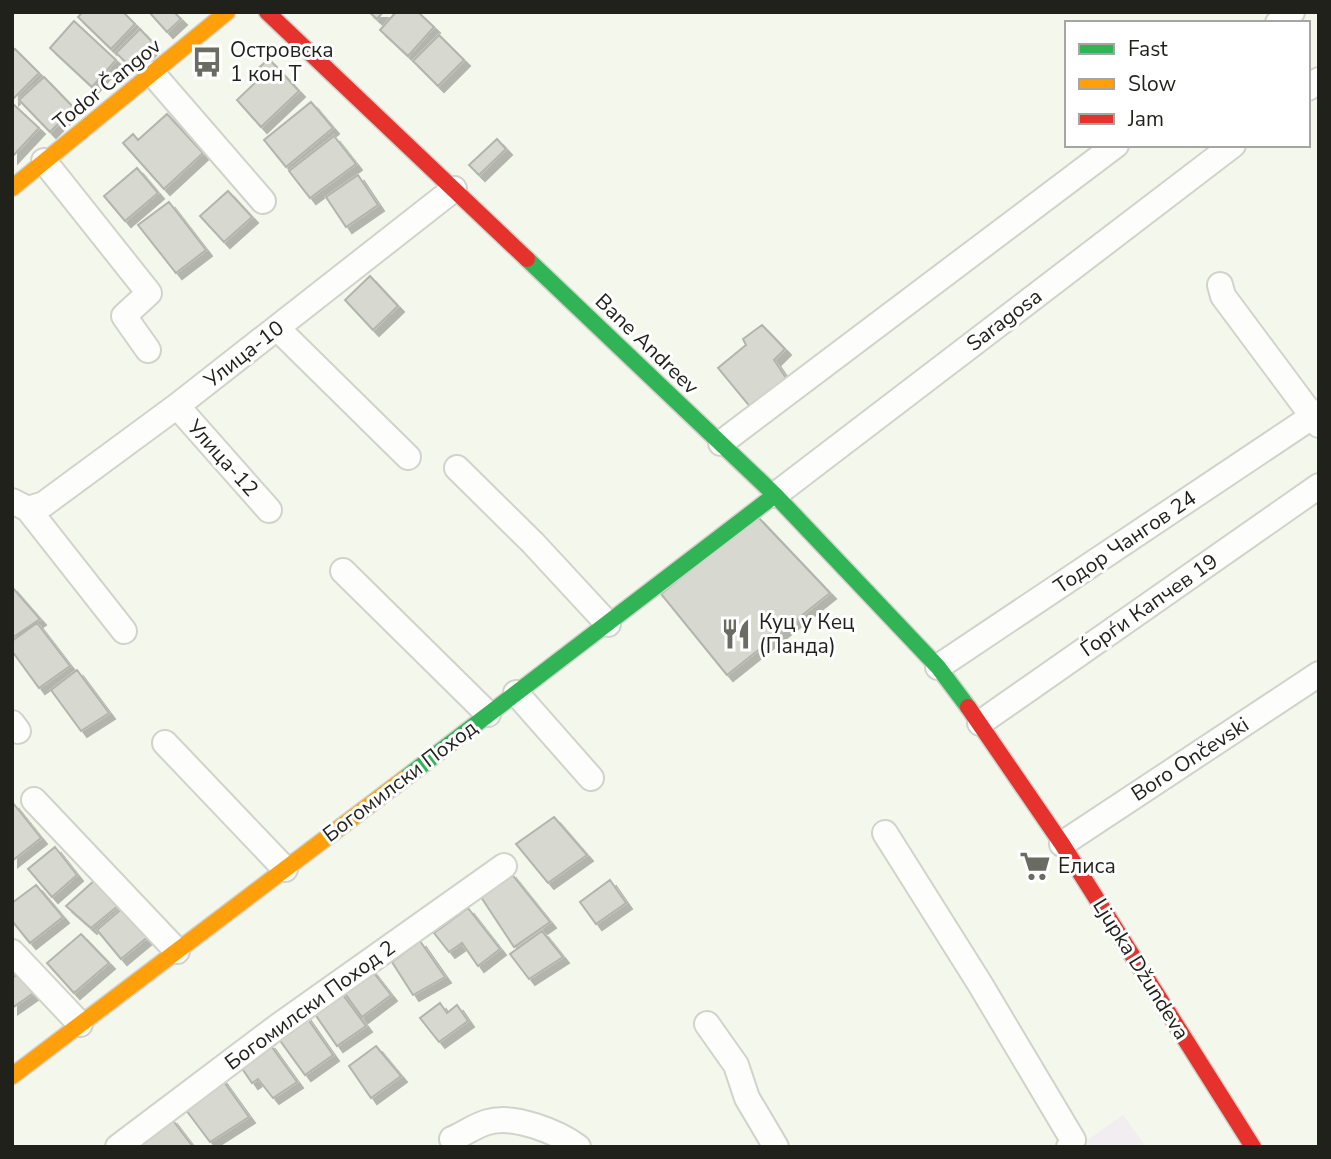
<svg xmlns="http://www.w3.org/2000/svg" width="1331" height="1159" viewBox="0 0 1331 1159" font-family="'Nunito Sans',sans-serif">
	<defs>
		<filter id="shadow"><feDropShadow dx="6" dy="6" stdDeviation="0" flood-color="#0004"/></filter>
	</defs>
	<rect width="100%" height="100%" fill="#f4f7ec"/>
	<path fill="#f1edf1" d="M1123 1115 1146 1147H1078Z"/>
	<path fill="#d7d9d1" stroke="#b3b5ad" stroke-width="2" filter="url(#shadow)" d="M83 12H123L135 24 111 49 78 17Z
		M149 12H174L181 19 167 32Z
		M369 12H383L377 19Z
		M396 12H418L434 27 408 56 380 30Z
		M74 21 116 60 92 87 50 48Z
		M140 29 155 45 131 67 116 53Z
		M439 35 464 60 438 86 413 61Z
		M15 49 39 73 13 99 12 52Z
		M269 59 299 91 261 127 237 100 261 77 255 71Z
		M44 77 74 108 50 132 19 100Z
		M311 102 333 128 286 167 264 140Z
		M12 103 39 128 12 157Z
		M167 114 203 153 164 189 123 143 133 134 138 140Z
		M334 136 356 164 310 198 289 171Z
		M497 139 506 149 479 175 469 165Z
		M137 168 158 193 125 221 104 196Z
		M358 175 378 205 346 227 326 197Z
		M228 191 252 217 224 242 200 216Z
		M169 202 206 250 176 273 138 225Z
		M370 276 398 306 373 330 345 300Z
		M762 325 785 349 774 360 788 381 751 408 718 368 746 345 743 339Z
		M757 516 830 593 727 675 661 594Z
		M12 587 40 619 12 638Z
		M37 623 70 666 39 688 12 651V641Z
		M77 670 109 713 81 731 51 690Z
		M13 803 41 838 12 861V804Z
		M554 817 587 855 548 883 516 844Z
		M55 847 77 875 52 897 28 869Z
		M510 872 550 922 514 947 479 894Z
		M95 880 119 905 91 928 66 906Z
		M610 880 626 903 596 924 580 902Z
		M36 885 63 917 30 943 12 921V903Z
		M125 906 150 935 121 959 97 930Z
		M468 908 500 949 478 966 462 943 449 952 434 933Z
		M542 931 563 957 529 979 510 954Z
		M81 934 109 963 74 993 47 963Z
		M420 941 445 977 413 995 392 962Z
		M370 968 391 995 362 1017 341 988Z
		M19 973 35 992 12 1008V978Z
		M337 987 366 1026 337 1046 310 1007Z
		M440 1003 447 1013 457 1005 468 1021 439 1042 420 1018Z
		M305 1015 333 1055 305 1075 276 1035Z
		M269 1043 297 1082 273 1098 258 1079 252 1083 239 1064Z
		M376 1046 401 1076 371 1098 349 1066Z
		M221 1078 249 1117 210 1142 183 1106Z
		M171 1118 193 1147H138Z"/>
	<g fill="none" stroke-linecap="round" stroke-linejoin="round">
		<g stroke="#d1d3cb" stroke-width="28">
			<path id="street" d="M1278 23 1292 12
				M153 74 263 201
				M1308 88 1319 80
				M44 161 149 293 124 316 148 350
				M1220 285 1223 296 1319 425
				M277 328 408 457
				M177 406 269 510
				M721 443 1116 145
				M457 468 533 543 608 624
				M775 495 1233 145
				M12 501 28 509 124 631
				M28 509 44 504 177 406 454 189
				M343 571 488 714
				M938 667 1319 412
				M516 693 591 778
				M12 723 18 731
				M980 723 1319 486
				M165 743 285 869
				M34 800 177 951
				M885 833 980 984 1073 1140 1069 1147
				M1062 844 1319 674
				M12 952 80 1024
				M707 1024 736 1065 747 1098 776 1147
				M452 1139C464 1134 476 1125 488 1122 513 1114 558 1132 578 1147
				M118 1147 277 1027 504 866"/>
		</g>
		<g stroke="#d1d3cb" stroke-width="19">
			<path id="fast" d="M527 259 775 495 938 667 968 707
				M404 779 775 495"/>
		</g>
		<g stroke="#d1d3cb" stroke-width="19">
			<path id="slow" d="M12 188 227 12
				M12 1076 404 779"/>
		</g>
		<g stroke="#d1d3cb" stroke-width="19">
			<path id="jam" d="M267 12 527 259
				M968 707 1062 844 1253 1147"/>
		</g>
		<use href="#street" stroke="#fdfefc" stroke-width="24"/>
		<use href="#fast" stroke="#30b455" stroke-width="16"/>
		<use href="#slow" stroke="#ff9f0a" stroke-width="16"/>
		<use href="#jam" stroke="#e5322d" stroke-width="16"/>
	</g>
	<defs>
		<g id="bus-bare" transform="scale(2.415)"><path d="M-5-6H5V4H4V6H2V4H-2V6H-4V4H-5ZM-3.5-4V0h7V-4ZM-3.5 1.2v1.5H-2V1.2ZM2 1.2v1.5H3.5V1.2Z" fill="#6a6c64" stroke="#fff" stroke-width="2.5" paint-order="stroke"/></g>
		<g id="restaurant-bare" transform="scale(2.415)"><path d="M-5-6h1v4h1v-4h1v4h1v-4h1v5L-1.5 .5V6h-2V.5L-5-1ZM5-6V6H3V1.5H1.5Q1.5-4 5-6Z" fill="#6a6c64" stroke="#fff" stroke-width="2.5" paint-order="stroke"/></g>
		<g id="supermarket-bare" transform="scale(2.415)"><path d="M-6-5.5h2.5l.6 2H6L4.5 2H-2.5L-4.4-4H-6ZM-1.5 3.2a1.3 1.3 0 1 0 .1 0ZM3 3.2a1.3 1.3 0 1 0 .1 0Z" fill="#6a6c64" stroke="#fff" stroke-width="2.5" paint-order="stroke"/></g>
	</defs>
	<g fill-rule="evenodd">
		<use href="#bus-bare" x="207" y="62"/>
		<use href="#restaurant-bare" x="736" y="634"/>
		<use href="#supermarket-bare" x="1035" y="866"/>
	</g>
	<g text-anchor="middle" stroke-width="6" stroke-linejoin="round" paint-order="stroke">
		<g font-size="21" fill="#1f211a" stroke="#fff" text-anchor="start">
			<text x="230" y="57">Островска<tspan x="230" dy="24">1 кон T</tspan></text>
			<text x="759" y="629">Куц у Кец<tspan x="759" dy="24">(Панда)</tspan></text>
			<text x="1058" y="873">Елиса</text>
		</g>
		<g font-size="21" fill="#1f211a" stroke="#fff">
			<text transform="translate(107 84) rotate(-39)" y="7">Todor Čangov</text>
			<text transform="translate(1004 320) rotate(-37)" y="7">Saragosa</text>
			<text transform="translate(647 344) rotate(44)" y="7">Bane Andreev</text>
			<text transform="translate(244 354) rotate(-38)" y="7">Улица-10</text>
			<text transform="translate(223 458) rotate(48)" y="7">Улица-12</text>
			<text transform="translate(1125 542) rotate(-34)" y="7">Тодор Чангов 24</text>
			<text transform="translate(1149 605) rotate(-35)" y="7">Ѓорѓи Капчев 19</text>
			<text transform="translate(1190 759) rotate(-33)" y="7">Boro Ončevski</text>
			<text transform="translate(400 781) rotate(-37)" y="7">Богомилски Поход</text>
			<text transform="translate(1141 969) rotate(58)" y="7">Ljupka Džundeva</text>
			<text transform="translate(310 1005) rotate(-36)" y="7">Богомилски Поход 2</text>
		</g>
	</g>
	<rect width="1331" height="1159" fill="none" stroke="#1f211a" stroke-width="28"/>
	<rect x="1065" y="21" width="245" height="126" fill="#ffffff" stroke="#a5a6a3" stroke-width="2"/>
	<rect x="1079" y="44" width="35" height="10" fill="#30b455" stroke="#a5a6a3" stroke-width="2"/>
	<text x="1128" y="56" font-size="21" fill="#1f211a">Fast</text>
	<rect x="1079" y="79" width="35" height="10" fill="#ff9f0a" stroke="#a5a6a3" stroke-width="2"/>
	<text x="1128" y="91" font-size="21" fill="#1f211a">Slow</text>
	<rect x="1079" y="114" width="35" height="10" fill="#e5322d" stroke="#a5a6a3" stroke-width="2"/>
	<text x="1128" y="126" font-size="21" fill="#1f211a">Jam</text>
</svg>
